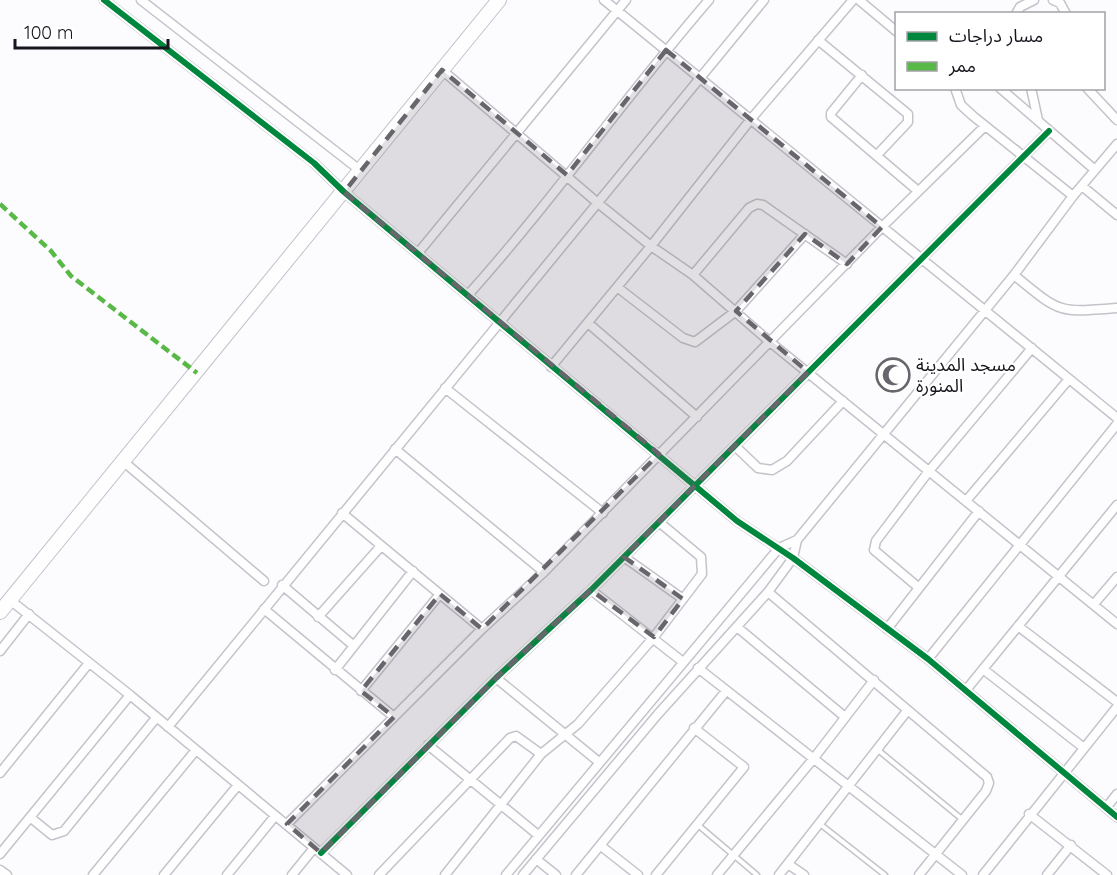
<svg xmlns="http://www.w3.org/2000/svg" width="1117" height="875" viewBox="0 0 1117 875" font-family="Quicksand,'Noto Sans Arabic',sans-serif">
	<rect width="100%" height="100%" fill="#fcfbfe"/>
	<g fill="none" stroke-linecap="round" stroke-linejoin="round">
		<g stroke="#c5c3ca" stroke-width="7">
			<path id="service" d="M878 750 963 820
				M820 824 885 875
				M698 825 757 875"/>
		</g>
		<g stroke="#c5c3ca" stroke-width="11">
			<path id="minor" d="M104 0 314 163 344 192 737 521 793 558 928 659 1117 817
				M141 0 361 171
				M604 0 1117 418
				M859 0 896 31
				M1053 0 1060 3 1066 14
				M1016 14 1020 7 1034 0
				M818 40 908 114V122L877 155
				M442 70 599 204 651 246 693 275 770 342 1117 624
				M862 75 831 113V117L918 191
				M955 88 961 105 973 116 1073 196
				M1000 88 1095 170
				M1031 88 1038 120
				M1087 88 1117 120
				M1082 186 1117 215
				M418 253 626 0
				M693 275 749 208 757 204 763 205 847 264
				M1014 275C1060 313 1058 313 1117 308
				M617 287 683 338 695 342 736 311 805 234
				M468 295C553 200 626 96 709 0
				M588 323 697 417
				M551 367 651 246 751 119 853 0
				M445 388 603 513
				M735 446 758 468 772 470 787 461 843 401
				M395 449 544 572
				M124 462 264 581
				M966 501 1069 379
				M342 513 482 629
				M624 557 683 599
				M282 585 354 646
				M918 587 874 550 876 541 929 471 1032 348
				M591 590 683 662
				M768 592 987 777 989 783 986 791 919 875
				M10 600 130 695 347 875
				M1094 604 1117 577
				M264 609 394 717
				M318 617 381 546
				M1018 626 1117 702
				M737 627 845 717
				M887 629 979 511
				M0 651 29 614
				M928 659 1117 424
				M698 668 962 875
				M983 669 1084 748
				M335 670 413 571
				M496 678 599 762
				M966 690 1117 505
				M361 691 440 594
				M168 727 764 0
				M428 745 538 835
				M0 773 89 663
				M1106 808 1117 794
				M1029 814 1107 875
				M31 818 52 835 64 831 156 718
				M287 824 482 629 544 572 882 227 985 126
				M601 846 638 875
				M321 853 496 678 591 590 1049 131
				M0 854 130 695
				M536 859 556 875
				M788 864 804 875
				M0 870 7 875
				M93 875 196 750
				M164 875 238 785
				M227 875 275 816
				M292 875 314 848
				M379 875 510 738 516 736 541 754
				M445 875 541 754 578 724 654 637 702 574 701 557 659 522
				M506 875 779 548 797 540 1014 275 1073 196 1117 144
				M523 875 658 714 768 592 793 558 797 540
				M576 875 726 691
				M656 875 744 767 694 728
				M717 875 814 758 874 680
				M779 875 907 711
				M983 875 1117 707
				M1047 875 1071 845"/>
		</g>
		<g stroke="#c5c3ca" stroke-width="16">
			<path id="primary" d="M0 612 499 0"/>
		</g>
		<use href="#service" stroke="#fffeff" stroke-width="4"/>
		<use href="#minor" stroke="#fffeff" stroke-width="8"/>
		<use href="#primary" stroke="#fffeff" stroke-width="14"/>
		<path stroke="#58b947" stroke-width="4.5" stroke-dasharray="9 4.5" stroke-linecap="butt" d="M0 204 51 251 71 276 197 373"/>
		<g stroke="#fff" stroke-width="10">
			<path id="cycleway" d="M104 0 314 163 344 192 737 521 793 558 928 659 1117 817
				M321 853 496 678 591 590 1049 131"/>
		</g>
		<use href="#cycleway" stroke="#00873e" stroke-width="6"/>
	</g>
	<path fill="#67666c" fill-opacity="0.2" stroke="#67666c" stroke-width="4.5" stroke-dasharray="12 8" stroke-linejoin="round" d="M666 50 882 227 847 264 805 234 736 311 808 372 624 557 683 599 654 637 591 590 496 678 321 853 287 824 394 717 361 691 440 594 482 629 659 454 344 192 442 70 567 175Z"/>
	<defs>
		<g id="mosque-ring" transform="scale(1.725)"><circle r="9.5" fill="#fff" stroke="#67666c" stroke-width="1.5"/><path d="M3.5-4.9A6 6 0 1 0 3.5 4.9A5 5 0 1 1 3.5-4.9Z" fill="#67666c"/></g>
	</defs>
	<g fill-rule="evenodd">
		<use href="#mosque-ring" x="893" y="375"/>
	</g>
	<g text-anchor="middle" stroke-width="4.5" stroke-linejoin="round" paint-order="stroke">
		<g font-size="18" fill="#17151d" stroke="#fff" text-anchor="start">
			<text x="916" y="371">مسجد المدينة<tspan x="916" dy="21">المنورة</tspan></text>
		</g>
	</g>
	<rect x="895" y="12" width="210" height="78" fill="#ffffff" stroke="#a2a1a5" stroke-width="1.5"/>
	<rect x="907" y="32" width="30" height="9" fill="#00873e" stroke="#a2a1a5" stroke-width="1.5"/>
	<text x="949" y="42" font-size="18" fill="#17151d">مسار دراجات</text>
	<rect x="907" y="62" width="30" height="9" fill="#58b947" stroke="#a2a1a5" stroke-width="1.5"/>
	<text x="949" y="72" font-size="18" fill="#17151d">ممر</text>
	<path d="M15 39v9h153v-9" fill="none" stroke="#17151d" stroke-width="3"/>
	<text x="24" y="39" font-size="18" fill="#17151d" stroke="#ffffff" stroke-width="4.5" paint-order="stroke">100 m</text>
</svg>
